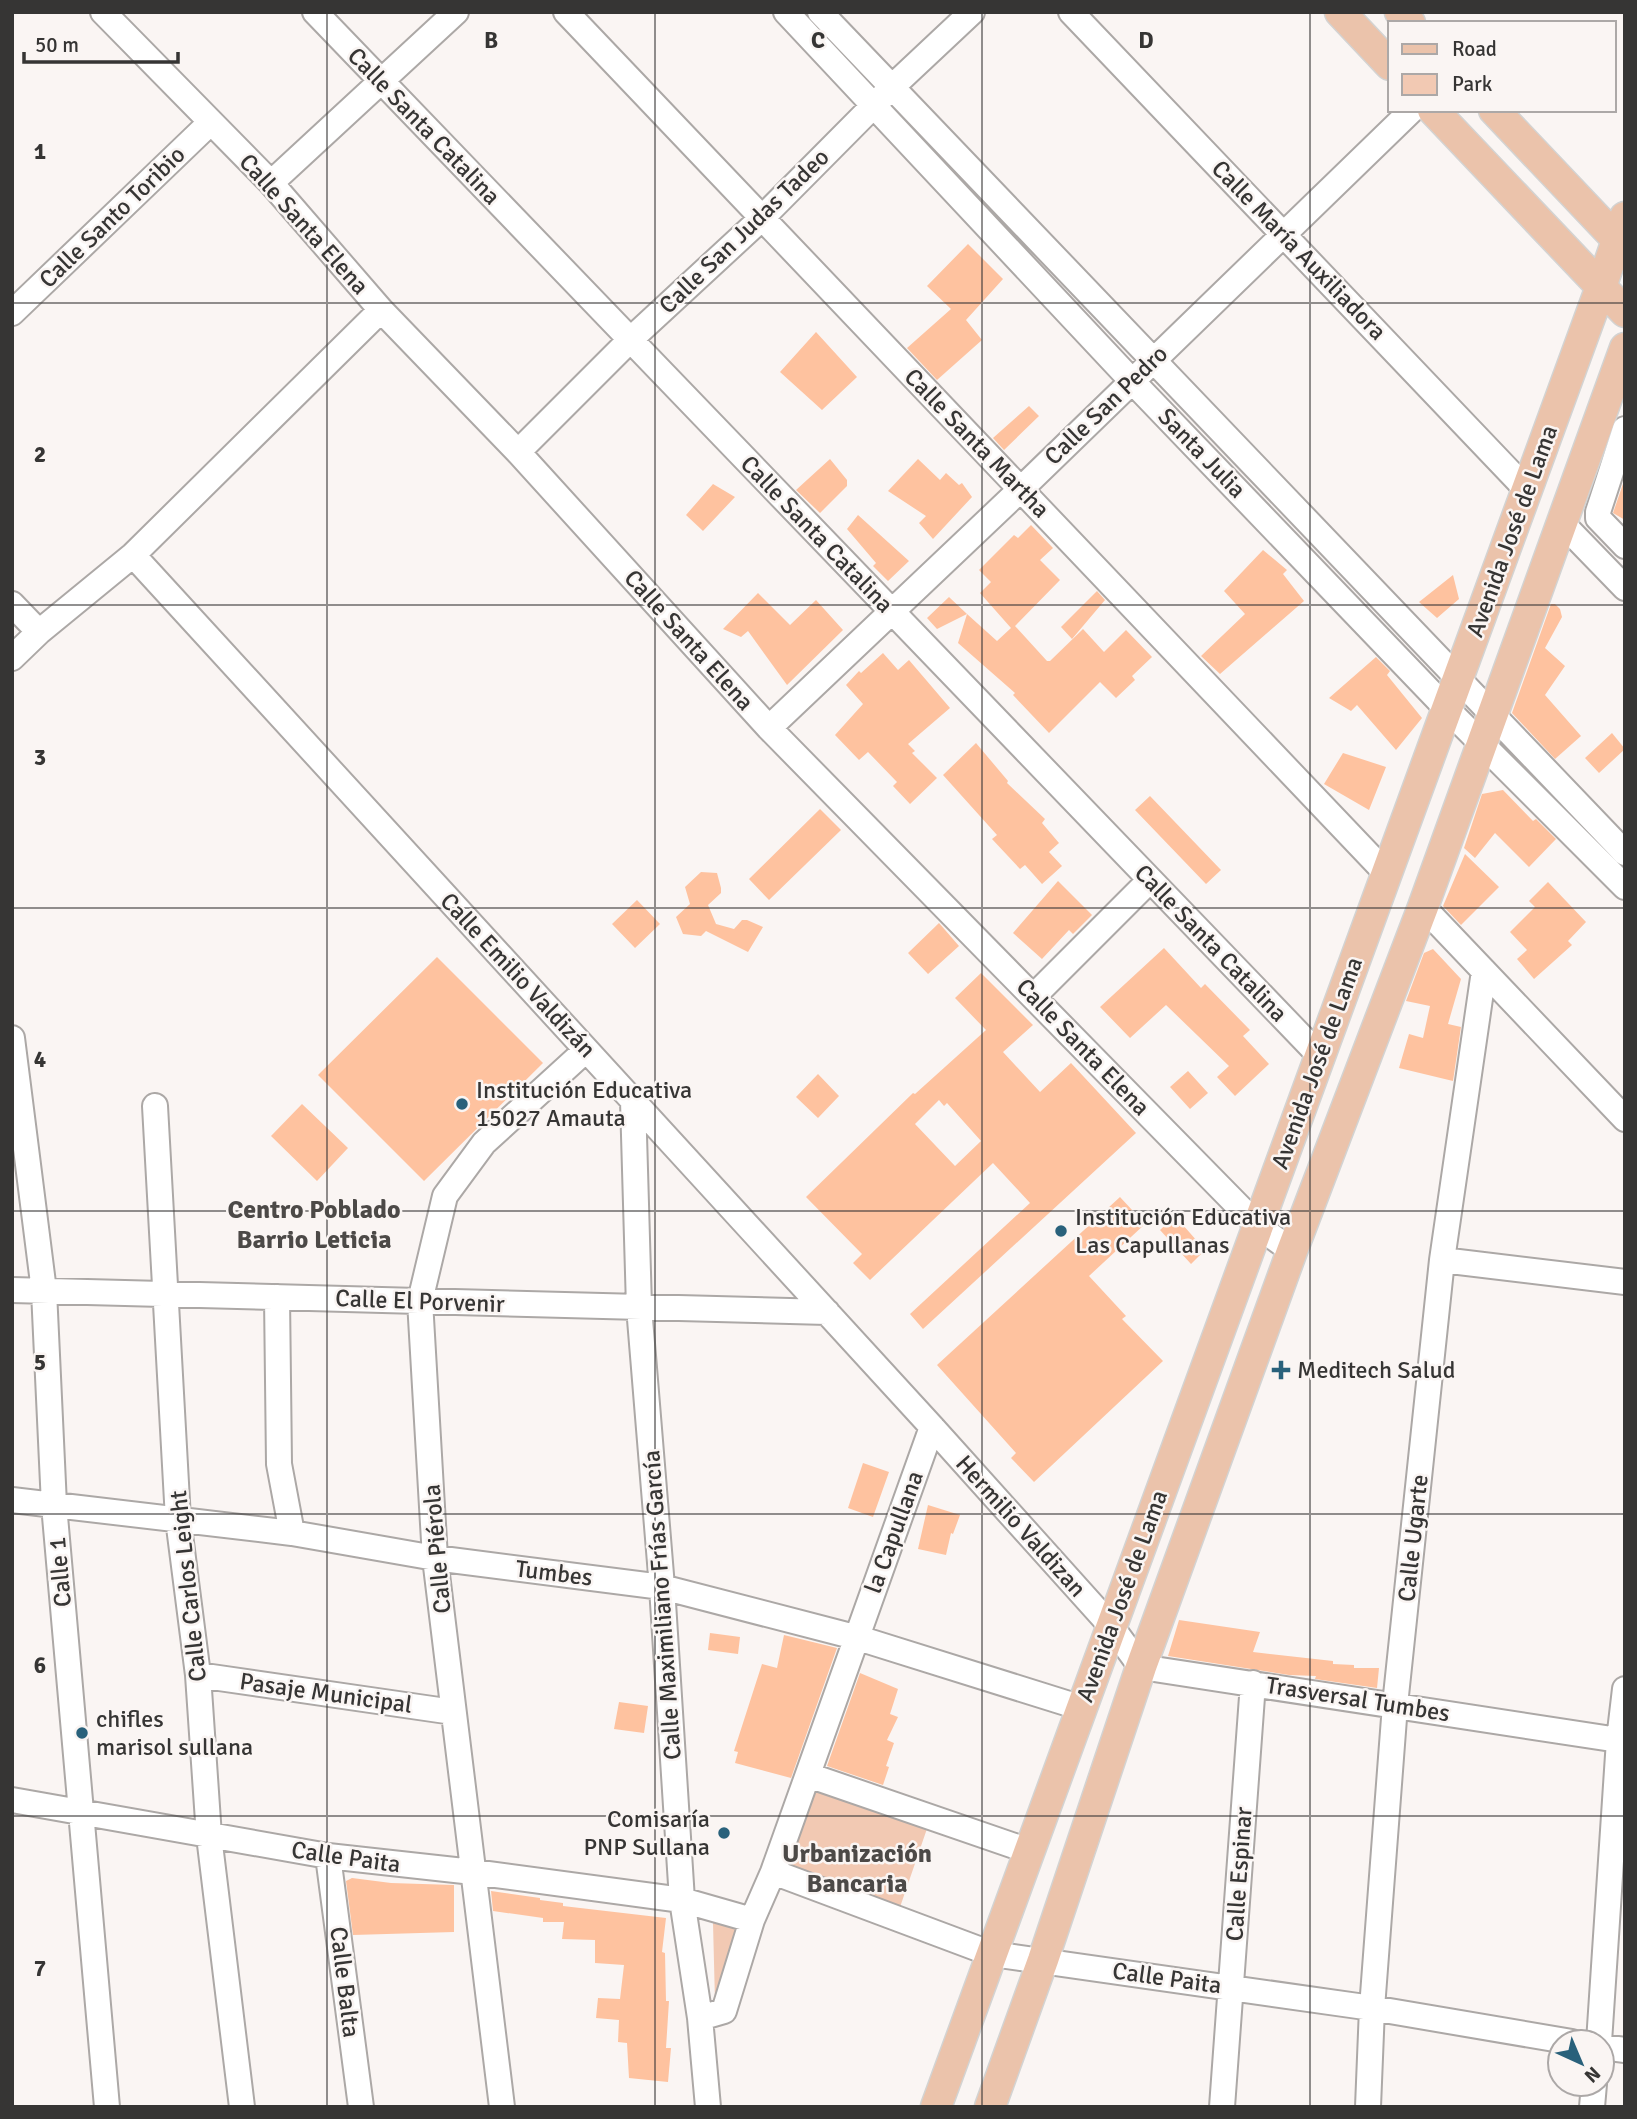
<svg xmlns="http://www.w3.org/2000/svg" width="1637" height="2119" viewBox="0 0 1637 2119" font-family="Signika,sans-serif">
	<rect width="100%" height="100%" fill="#faf5f3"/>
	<path fill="#f2c9b3" d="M817 1782 930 1820 899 1910 786 1872Z
		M713 1923 745 1928 715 2002Z"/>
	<path fill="#fec29f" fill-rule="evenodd" d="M968 244 1003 279 966 320 982 340 937 380 907 348 951 309 927 286Z
		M816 332 857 377 822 410 780 372Z
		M1029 406 1039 416 1004 450 993 438Z
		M830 459 847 480V486L820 513 796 490Z
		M918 459 940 480 946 473 959 485 962 483 972 497 933 539 919 523 926 516 888 491Z
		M1625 478V520L1613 513Z
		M713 484 735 497 703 531 686 515Z
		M858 515 909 561 888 581 873 566 876 563 847 529Z
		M1031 525 1053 548 1040 560 1060 580 1015 626 1047 661H1050L1083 629 1104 652 1126 630 1152 657 1132 676 1135 680 1116 698 1100 682 1049 733 1013 695 1015 693 958 643 967 614 997 641 1011 628 980 593 991 582 979 570 1014 535 1018 538Z
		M1263 550 1287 570 1283 574 1304 601 1220 674 1201 656 1245 614 1224 591Z
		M1453 575 1459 599 1437 618 1419 602Z
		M1097 591 1105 600 1072 639 1061 627Z
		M758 593 790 625 816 600 843 630 787 685 748 631 741 637 723 629Z
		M949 597 967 614 937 629 927 618Z
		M1551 604H1555L1560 609 1562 617 1545 648 1565 666 1545 695 1581 736 1555 759 1512 713Z
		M883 653 898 670 909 660 950 708 908 744 915 751 912 753 937 778 910 804 893 786 897 782 868 752 859 760 835 735 863 704 846 685 859 671 861 673Z
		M1376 657 1390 671 1387 675 1422 718 1396 750 1357 705 1351 711 1329 698Z
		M1612 733 1625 749 1599 773 1585 758Z
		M976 743 1008 781 1007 783 1045 819 1042 823 1059 843 1049 852 1062 866 1042 884 1025 865 1020 869 992 839 997 835 943 775Z
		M1343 753 1386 767 1369 810 1324 784Z
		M1503 790 1533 821 1536 819 1556 839 1529 867 1495 833 1475 858 1464 848 1482 794Z
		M1150 796 1221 870 1206 884 1135 810Z
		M820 809 841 830 769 900 749 879Z
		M1465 854 1499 887 1461 925 1443 906Z
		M701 872 717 873 721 888V893L708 905 716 924 734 929 742 920H747L763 927 748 952 706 931 701 936 683 934 676 917 690 904 685 887Z
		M1058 881 1092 915 1073 934 1069 930 1042 959 1013 933Z
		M1548 882 1586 922 1568 941 1572 945 1534 979 1517 959 1527 950 1510 932 1535 907 1529 901Z
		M637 900 660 924 635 948 612 924Z
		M939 923 959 946 928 974 908 953Z
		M1164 948 1201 988 1205 984 1250 1030 1243 1036 1269 1064 1235 1096 1217 1077 1229 1066 1166 1005 1130 1038 1100 1007Z
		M1433 949 1461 979 1448 1024 1461 1027 1453 1081 1399 1068 1409 1034 1423 1038 1430 1006 1406 1001 1424 953Z
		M437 957 543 1063 424 1181 318 1075Z
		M981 973 1033 1025 1003 1052 1040 1092 1071 1063 1136 1133 923 1329 910 1314 1030 1203 993 1163 870 1280 853 1263 862 1254 806 1197 913 1093 915 1094 986 1030 955 998ZM939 1100 944 1106 947 1103 981 1141 955 1166 915 1124Z
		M1188 1071 1208 1093 1190 1109 1170 1087Z
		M818 1074 839 1096 818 1118 796 1097Z
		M302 1104 348 1148 317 1181 271 1136Z
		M1120 1197 1145 1224 1089 1276 1126 1316 1122 1319 1163 1361 1034 1482 1011 1458 1016 1453 937 1365Z
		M1175 1216 1205 1250 1191 1264 1160 1230Z
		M863 1463 889 1472 873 1517 848 1508Z
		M928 1505 960 1515 953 1534 951 1533 946 1555 918 1549Z
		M1179 1620 1260 1632 1253 1652 1333 1661V1664L1354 1665V1668H1379L1377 1688 1315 1679 1316 1676 1289 1675 1168 1656Z
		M710 1633 740 1637 738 1654 708 1650Z
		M784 1635 837 1648 791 1778 735 1763 738 1752 734 1751 762 1664 777 1668Z
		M860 1673 898 1689 890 1714 898 1717 887 1740 894 1743 886 1766 889 1767 883 1785 827 1766Z
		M619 1702 648 1706 644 1733 614 1729Z
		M352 1878 391 1883 454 1885V1932L353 1935 346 1881Z
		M491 1891 540 1898V1900L563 1903V1906L666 1918 662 1952 665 1953 666 2001H669L666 2048H671L668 2082 629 2078 627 2043 618 2042 619 2020 596 2018 598 1998 620 1999 624 1965 595 1963V1940L562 1939 564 1922H543V1918L493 1911Z"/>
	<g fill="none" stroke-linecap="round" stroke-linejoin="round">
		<g stroke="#aca8a6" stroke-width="28">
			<path id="minor" d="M103 12 271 183 381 310 518 452 769 728 1258 1226 1292 1251
				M315 12 1320 1056
				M566 12 1387 874
				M786 12 1131 380 1446 708 1625 887
				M820 12 1625 853
				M1071 12 1527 490
				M271 183 456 12
				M12 313 211 122
				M1625 429 1598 512V518L1625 546
				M518 452 630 340 762 218 891 88 972 12
				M1561 522 1625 588
				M133 555 932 1427 1111 1626 1141 1667 1625 1741
				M12 604 39 632
				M12 658 39 632 133 555 381 310
				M769 728 1021 489 1412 110
				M1423 907 1625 1119
				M1034 996 1150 880
				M12 1038 44 1291 54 1505 107 2107
				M633 1101 639 1307 662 1587 682 1900 700 2018 708 2107
				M155 1106 178 1519 198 1675 209 1836 242 2107
				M1442 1260 1625 1282
				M12 1290 827 1312
				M277 1297 279 1464 292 1533
				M12 1500 292 1533 435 1558 662 1587 855 1637 1082 1708
				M198 1675 453 1712
				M808 1775 1029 1851
				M12 1800 328 1856 473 1872 682 1900 752 1920
				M328 1856 361 2107
				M773 1872 992 1954 1372 2008 1572 2042
				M700 2018 724 2011 752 1920 773 1872 932 1427
				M1599 2042 1619 1740 1625 1689
				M1602 2047 1625 2050
				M502 2107 435 1558 420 1301 445 1196 484 1143 586 1050
				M1222 2107 1253 1683
				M1368 2107 1372 2008 1395 1705 1442 1260 1484 971
				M1592 2107 1594 2084"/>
		</g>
		<g stroke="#d3d3d2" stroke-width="33">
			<path id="major" d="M1340 12 1390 65
				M1400 12 1410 23
				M1433 110 1625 312
				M1494 110 1625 248
				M936 2107 1601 287 1625 217
				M990 2107 1043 1960 1141 1667 1292 1251 1423 907 1625 348"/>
		</g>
		<use href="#minor" stroke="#fff" stroke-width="24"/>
		<use href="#major" stroke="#ebc3ab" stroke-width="30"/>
	</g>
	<path fill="none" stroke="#363534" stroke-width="2" stroke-opacity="0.55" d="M327 12V2107M655 12V2107M982 12V2107M1310 12V2107M12 303H1625M12 605H1625M12 908H1625M12 1211H1625M12 1514H1625M12 1816H1625"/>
	<g fill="#29617b" stroke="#faf5f3" stroke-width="2.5">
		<circle cx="462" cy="1104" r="7"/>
		<circle cx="1061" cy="1231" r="7"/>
		<path d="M1277.5 1359.5h7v7h7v7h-7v7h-7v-7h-7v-7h7z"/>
		<circle cx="82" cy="1733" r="7"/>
		<circle cx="724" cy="1833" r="7"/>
	</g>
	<g text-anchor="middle" stroke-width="5" stroke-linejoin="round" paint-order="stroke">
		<g font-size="24" fill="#363534" stroke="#faf5f3">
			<text transform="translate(424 126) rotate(46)" y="8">Calle Santa Catalina</text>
			<text transform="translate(112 217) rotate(-44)" y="8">Calle Santo Toribio</text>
			<text transform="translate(304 224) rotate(48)" y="8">Calle Santa Elena</text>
			<text transform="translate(744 231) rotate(-44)" y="8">Calle San Judas Tadeo</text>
			<text transform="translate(1299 250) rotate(46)" y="8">Calle María Auxiliadora</text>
			<text transform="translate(1106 405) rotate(-44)" y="8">Calle San Pedro</text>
			<text transform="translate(977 443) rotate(46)" y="8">Calle Santa Martha</text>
			<text transform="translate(1202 453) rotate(46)" y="8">Santa Julia</text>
			<text transform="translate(1512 531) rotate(-70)" y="8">Avenida José de Lama</text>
			<text transform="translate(817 534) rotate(46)" y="8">Calle Santa Catalina</text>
			<text transform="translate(689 640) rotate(48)" y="8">Calle Santa Elena</text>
			<text transform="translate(1211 943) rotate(46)" y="8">Calle Santa Catalina</text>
			<text transform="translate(518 975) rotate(47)" y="8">Calle Emilio Valdizán</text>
			<text transform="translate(1083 1047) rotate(46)" y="8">Calle Santa Elena</text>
			<text transform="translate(1317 1063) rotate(-70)" y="8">Avenida José de Lama</text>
			<text transform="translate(420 1301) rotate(2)" y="8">Calle El Porvenir</text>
			<text transform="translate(1021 1526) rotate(48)" y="8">Hermilio Valdizan</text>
			<text transform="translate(894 1532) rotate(-70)" y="8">la Capullana</text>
			<text transform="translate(1413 1538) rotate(-84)" y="8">Calle Ugarte</text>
			<text transform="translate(437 1549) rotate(-95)" y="8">Calle Piérola</text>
			<text transform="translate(60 1572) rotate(-95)" y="8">Calle 1</text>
			<text transform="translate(554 1573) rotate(7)" y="8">Tumbes</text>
			<text transform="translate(188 1586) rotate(-96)" y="8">Calle Carlos Leight</text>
			<text transform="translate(1122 1596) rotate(-70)" y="8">Avenida José de Lama</text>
			<text transform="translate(662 1605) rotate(-94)" y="8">Calle Maximiliano Frías García</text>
			<text transform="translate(326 1693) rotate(8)" y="8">Pasaje Municipal</text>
			<text transform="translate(1358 1699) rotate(9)" y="8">Trasversal Tumbes</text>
			<text transform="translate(346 1857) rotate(8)" y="8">Calle Paita</text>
			<text transform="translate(1239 1874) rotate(-86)" y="8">Calle Espinar</text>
			<text transform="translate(1167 1978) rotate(8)" y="8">Calle Paita</text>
			<text transform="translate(345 1982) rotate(83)" y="8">Calle Balta</text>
		</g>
		<g font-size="24" fill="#363534" stroke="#faf5f3" text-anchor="start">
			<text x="476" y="1098">Institución Educativa<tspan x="476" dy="28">15027 Amauta</tspan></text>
			<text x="1075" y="1225">Institución Educativa<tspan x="1075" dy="28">Las Capullanas</tspan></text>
			<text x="1297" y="1378">Meditech Salud</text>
			<text x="96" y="1727">chifles<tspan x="96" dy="28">marisol sullana</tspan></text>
			<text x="710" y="1827" text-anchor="end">Comisaría<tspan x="710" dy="28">PNP Sullana</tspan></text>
		</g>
		<g font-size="26" font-weight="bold" fill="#4c4947" stroke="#faf5f3">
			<text x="314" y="1218">Centro Poblado<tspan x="314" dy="30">Barrio Leticia</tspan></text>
			<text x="857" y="1862">Urbanización<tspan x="857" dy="30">Bancaria</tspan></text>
		</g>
	</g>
	<g font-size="23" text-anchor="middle" font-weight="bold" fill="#363534" stroke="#faf5f3" stroke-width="5" stroke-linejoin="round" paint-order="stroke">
		<text x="491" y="48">B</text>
		<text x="818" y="48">C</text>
		<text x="1146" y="48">D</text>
		<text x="40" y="159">1</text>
		<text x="40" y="462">2</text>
		<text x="40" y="765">3</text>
		<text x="40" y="1067">4</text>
		<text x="40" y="1370">5</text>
		<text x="40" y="1673">6</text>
		<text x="40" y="1976">7</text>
	</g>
	<rect width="1637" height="2119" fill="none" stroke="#363534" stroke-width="28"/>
	<rect x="1388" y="21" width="228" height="91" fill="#faf5f3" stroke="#aca8a7" stroke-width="2"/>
	<rect x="1402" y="44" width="35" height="10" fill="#ebc3ab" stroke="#aca8a7" stroke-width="2"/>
	<text x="1452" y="56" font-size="21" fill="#363534">Road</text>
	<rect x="1402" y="74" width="35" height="21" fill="#f2c9b3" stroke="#aca8a7" stroke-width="2"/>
	<text x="1452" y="91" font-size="21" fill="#363534">Park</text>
	<g transform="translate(1581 2063) rotate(136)"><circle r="33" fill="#faf5f3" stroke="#aca8a7" stroke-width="2"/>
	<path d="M0-5L12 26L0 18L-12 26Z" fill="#29617b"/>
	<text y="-10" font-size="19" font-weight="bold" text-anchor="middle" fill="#363534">N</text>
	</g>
	<path d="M24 52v10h154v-10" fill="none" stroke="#363534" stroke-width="3.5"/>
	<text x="35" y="52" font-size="21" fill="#363534" stroke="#faf5f3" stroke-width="5" paint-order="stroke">50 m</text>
</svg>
